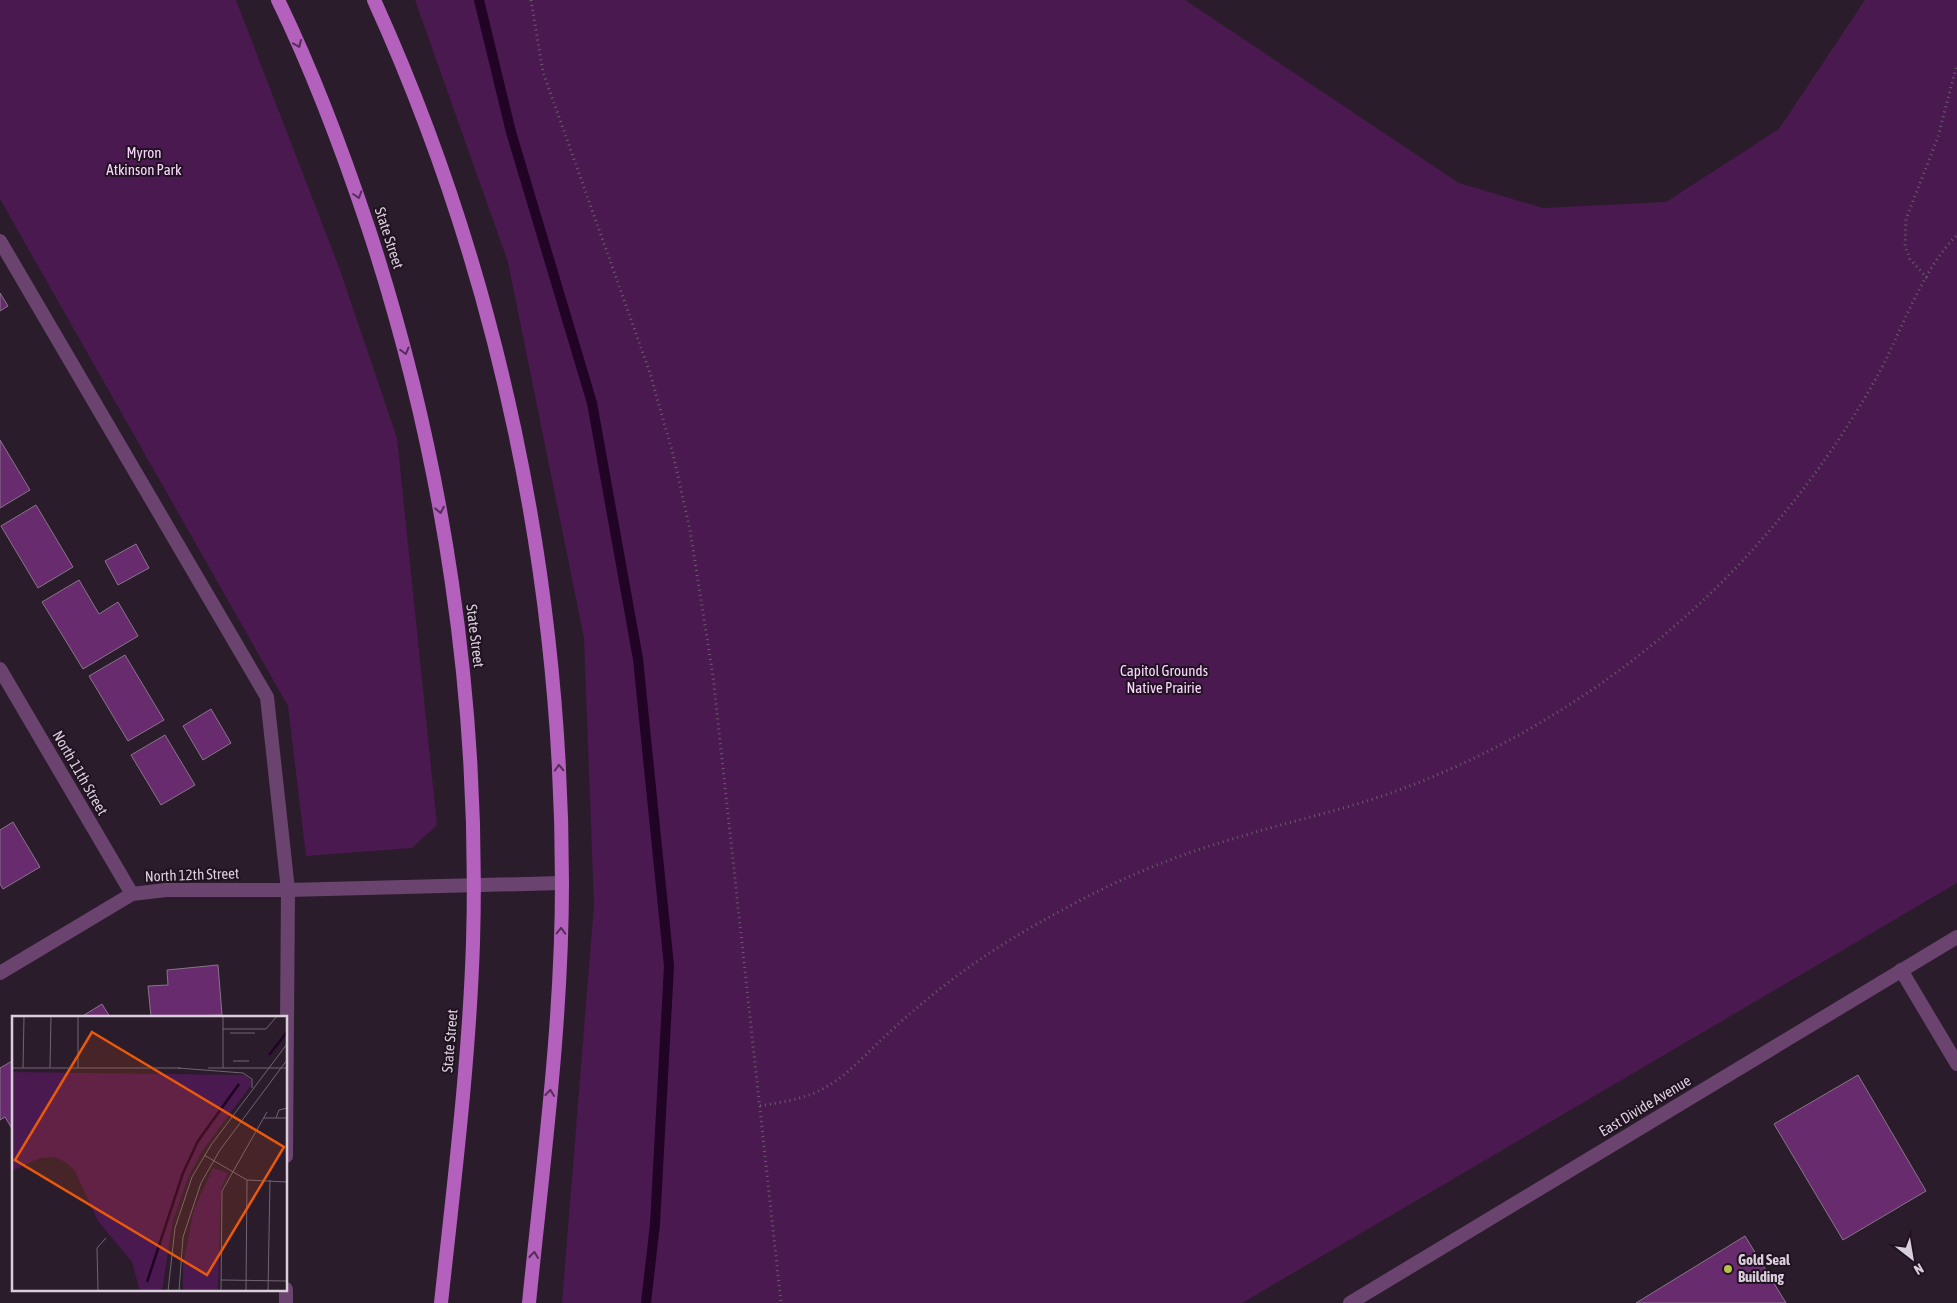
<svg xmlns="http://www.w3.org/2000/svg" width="1957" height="1303" viewBox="0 0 1957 1303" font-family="'Asap Condensed',sans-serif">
	<rect width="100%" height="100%" fill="#2b1c2c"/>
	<path fill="#4a194f" d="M0 0H236L340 270 397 438 437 825 412 848 306 856 288 706 0 199Z
		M415 0H1185L1459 183 1543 208 1666 202 1779 129 1865 0H1957V883L1242 1303H562L594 905 584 638 508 262Z"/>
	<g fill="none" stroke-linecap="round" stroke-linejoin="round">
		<path stroke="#210325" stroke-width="10" d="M479 0 511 132 592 403 638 659 669 966 655 1224 646 1303"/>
	</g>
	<path fill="#672b6e" stroke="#88758a" d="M0 293 8 306 0 311Z
		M0 440 30 490 0 508Z
		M36 505 73 567 38 588 1 526Z
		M136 544 149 568 118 585 105 561Z
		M79 580 99 614 118 602 138 636 83 669 42 602Z
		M125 655 164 720 128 741 89 676Z
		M211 709 231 743 203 760 183 726Z
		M165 735 195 785 161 805 131 755Z
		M13 822 40 867 3 889 0 884V830Z
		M218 965 222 1015 151 1017 148 986 168 985 167 970Z
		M102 1004 110 1017H81Z
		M14 1060V1132L5 1117 0 1120V1068Z
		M1858 1075 1926 1191 1843 1240 1774 1124Z
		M1745 1236 1786 1303H1636Z"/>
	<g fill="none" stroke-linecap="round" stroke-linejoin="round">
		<path stroke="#6a5d6b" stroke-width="3" stroke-dasharray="1 4" stroke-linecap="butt" d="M531 0 543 72 650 373 673 454 690 530 713 676 781 1303
			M1927 278 1910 259 1905 246 1906 219 1938 137 1957 64
			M760 1106C782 1102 806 1099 826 1087 846 1076 862 1058 879 1042 901 1021 924 1001 949 982 985 954 1025 930 1066 908 1120 878 1177 855 1236 838 1280 824 1326 814 1370 800 1503 757 1628 677 1726 578 1783 520 1834 453 1874 382 1901 335 1919 273 1957 235"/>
		<path stroke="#6a446f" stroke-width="14" d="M0 241 267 697 288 890 286 1156
			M286 1303V1289"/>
		<path stroke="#6a446f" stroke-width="14" d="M0 669 132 894
			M1901 970 1957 1064
			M0 973 132 894 166 890H288L562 883"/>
		<path stroke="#6a446f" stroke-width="14" d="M1350 1303 1957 937"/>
		<path stroke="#b361bc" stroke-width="14" d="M278 0C314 74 343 152 369 230 444 459 480 701 473 943 469 1063 454 1183 441 1303
			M374 0C499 275 562 581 562 883 562 1024 543 1163 529 1303"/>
	</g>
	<defs><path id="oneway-chevron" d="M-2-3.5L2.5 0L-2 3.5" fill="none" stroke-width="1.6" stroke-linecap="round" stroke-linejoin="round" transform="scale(1.25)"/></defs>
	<g stroke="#542e58">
		<use href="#oneway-chevron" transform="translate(298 44) rotate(67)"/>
		<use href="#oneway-chevron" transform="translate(358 195) rotate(72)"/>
		<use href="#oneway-chevron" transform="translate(405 351) rotate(75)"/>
		<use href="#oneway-chevron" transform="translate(440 510) rotate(79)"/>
		<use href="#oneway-chevron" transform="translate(559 768) rotate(-93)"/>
		<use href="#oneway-chevron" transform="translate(561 931) rotate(-89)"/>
		<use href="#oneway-chevron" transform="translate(550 1093) rotate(-84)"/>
		<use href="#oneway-chevron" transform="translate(534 1255) rotate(-84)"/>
	</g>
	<circle fill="#b8c147" stroke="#211222" stroke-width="2" cx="1728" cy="1269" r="5"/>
	<g text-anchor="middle" stroke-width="4" stroke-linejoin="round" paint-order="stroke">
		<g font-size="15" fill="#f9d7fc" stroke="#211222">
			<text x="144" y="158">Myron<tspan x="144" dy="17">Atkinson Park</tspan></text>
			<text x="1164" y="676">Capitol Grounds<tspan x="1164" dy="17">Native Prairie</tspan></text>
		</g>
		<g font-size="15" fill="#d9cfda" stroke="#211222">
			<text transform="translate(389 238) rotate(72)" y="5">State Street</text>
			<text transform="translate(475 636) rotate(83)" y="5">State Street</text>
			<text transform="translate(80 773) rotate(60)" y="5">North 11th Street</text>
			<text transform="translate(192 875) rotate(-2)" y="5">North 12th Street</text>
			<text transform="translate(450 1041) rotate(-85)" y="5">State Street</text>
			<text transform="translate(1645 1106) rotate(-31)" y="5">East Divide Avenue</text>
		</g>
		<g font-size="15" font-weight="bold" fill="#d9cfda" stroke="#211222" text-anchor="start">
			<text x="1738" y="1265">Gold Seal<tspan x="1738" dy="17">Building</tspan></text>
		</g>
	</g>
	<g transform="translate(12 1016)">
		<rect width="275" height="275" fill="#2b1c2c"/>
		<path d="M0 56 233 59 239 64V69L190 135 176 162 161 204 150 275H128L120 246 86 205 63 155 56 148 43 141 28 142 0 155ZM201 152 216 157 209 173 206 275H171V249L182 193Z" fill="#4a194f"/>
		<path fill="none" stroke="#210325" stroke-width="2.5" d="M257 39 275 16M135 266 171 157 186 125 227 68"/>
		<path fill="none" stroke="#716472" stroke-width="1" d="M211 13H254L265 0M218 17H243M221 45H237M0 52H169M11 52 12 0M38 52 39 0M66 52V0M166 52 231 57 240 63V72M196 52H275M211 52V0M252 102H275M264 102 267 94 275 92M192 139 235 164 275 166M209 264 275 265M86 275 85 232 94 222M156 275 163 212 180 161 199 129 275 28M167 275 171 221 189 167 208 134 275 44M209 275 210 175 255 96M234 275 235 164M256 275 258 164"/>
		<path fill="#e8590c" fill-opacity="0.15" stroke="#e8590c" stroke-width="2.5" d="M80 16 272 131 195 259 3 144Z"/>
		<rect width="275" height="275" fill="none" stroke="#d9cfda" stroke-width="2.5"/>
	</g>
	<g transform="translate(1912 1258) rotate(149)" stroke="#211222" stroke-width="4" paint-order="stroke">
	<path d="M0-4L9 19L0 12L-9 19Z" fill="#d9cfda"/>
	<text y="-8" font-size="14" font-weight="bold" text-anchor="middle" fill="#d9cfda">N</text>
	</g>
</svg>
